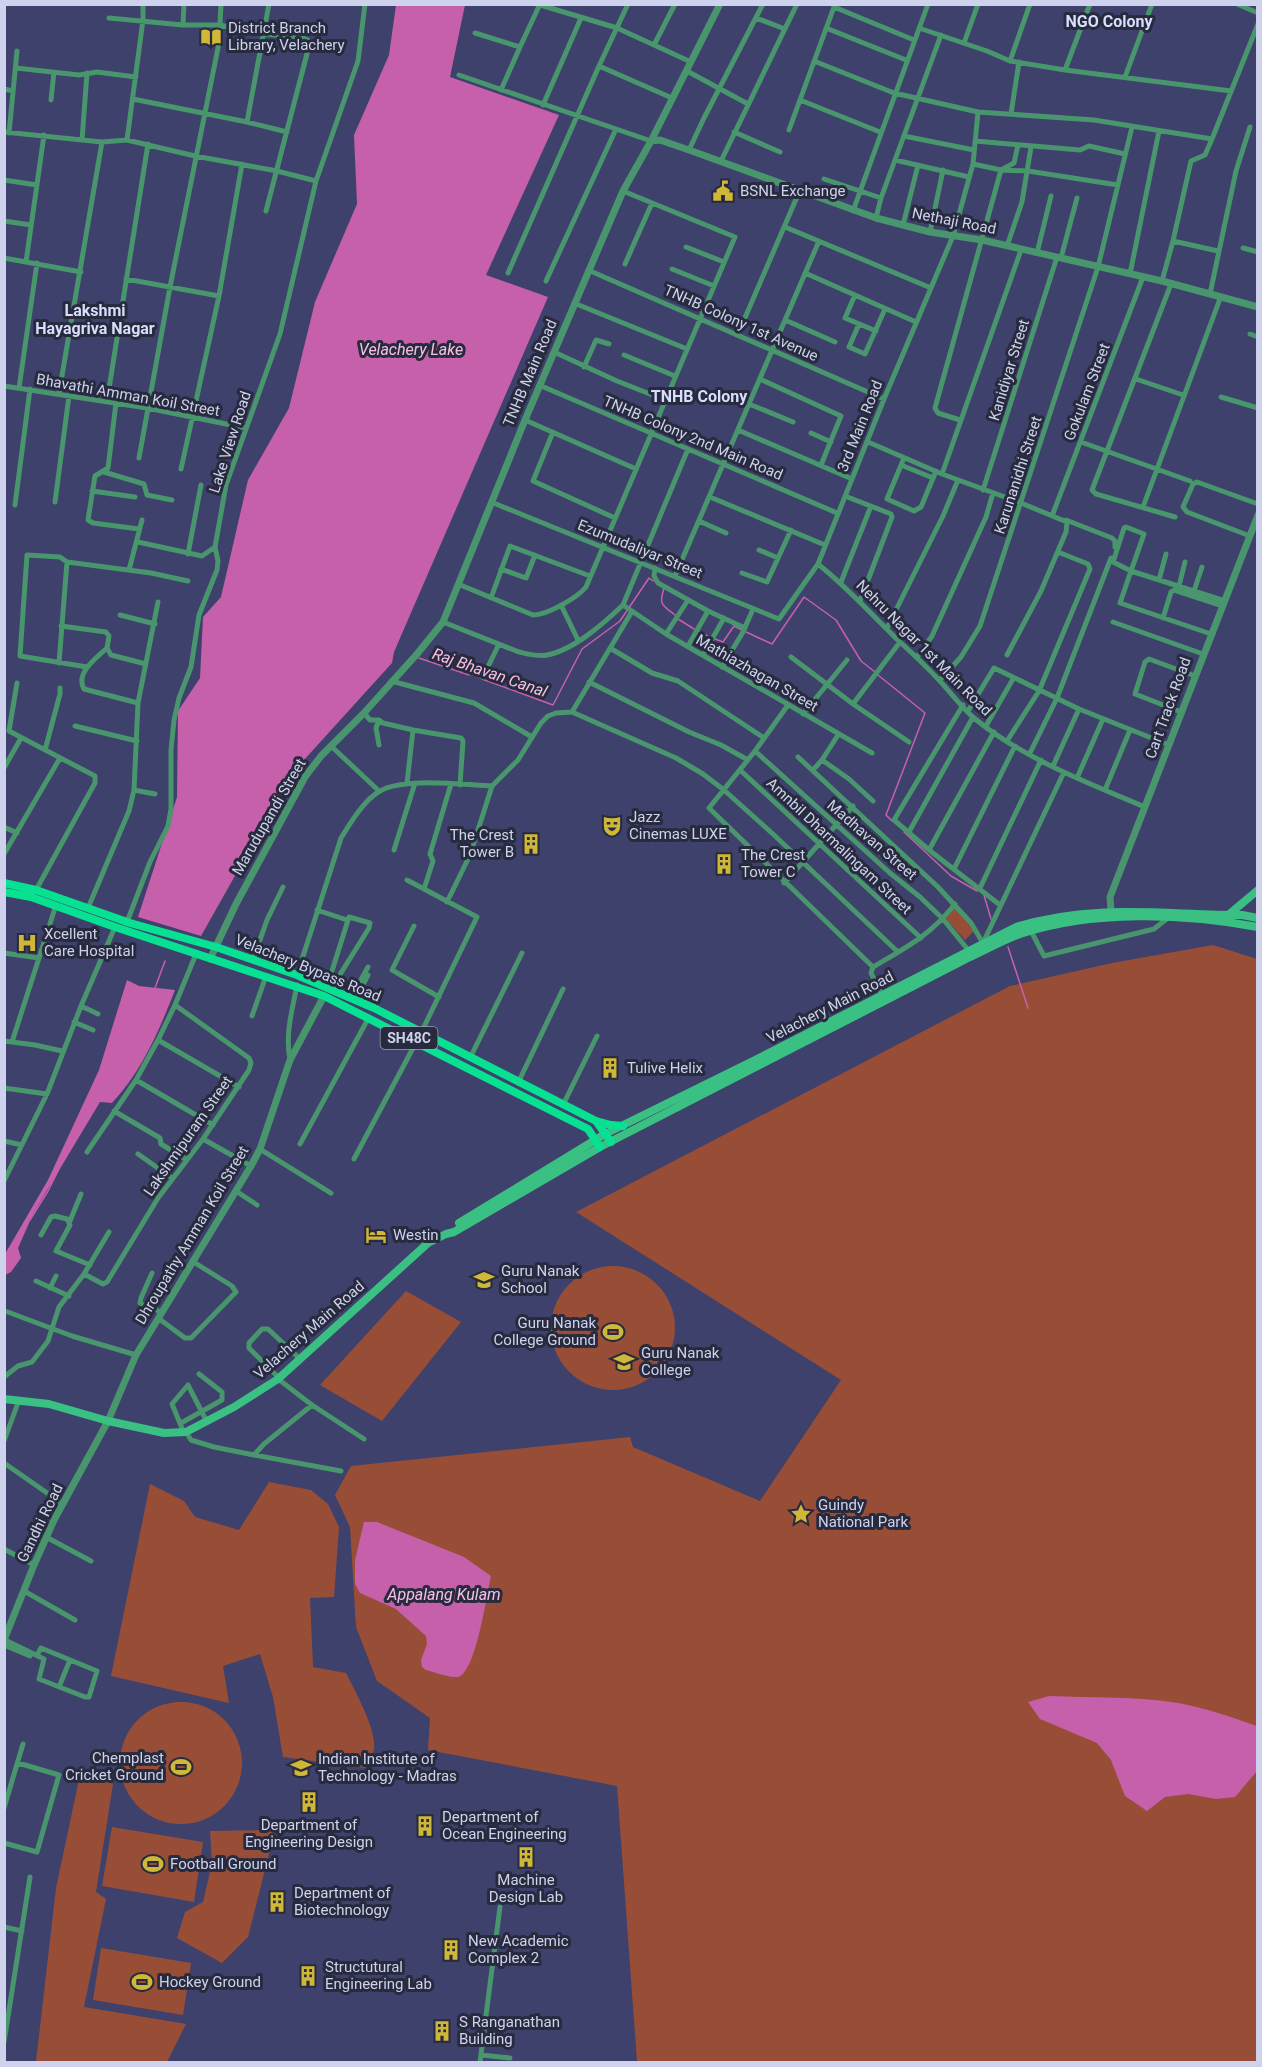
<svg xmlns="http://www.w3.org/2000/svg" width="1262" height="2067" viewBox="0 0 1262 2067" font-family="Roboto,sans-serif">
	<rect width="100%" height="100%" fill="#3d416c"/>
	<path fill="#984e36" d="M955 907 974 931 965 940 946 919Z
		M1213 945 1257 959V2062H637L617 1786 428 1750 430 1718 377 1681 356 1627 350 1527 335 1495 351 1466 630 1437 633 1447 760 1501 841 1380 576 1212 1010 986 1112 963Z
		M551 1328a62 62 0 1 1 124 0a62 62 0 1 1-124 0Z
		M406 1291 461 1322 382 1421 320 1385Z
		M269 1482 311 1490 328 1504 339 1527 334 1597 310 1598 313 1667 346 1673C355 1691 377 1730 374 1750 372 1756 368 1763 365 1768L283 1757 273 1697 260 1654 223 1666 229 1703 111 1676 150 1484 184 1501 195 1517 239 1530Z
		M120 1763a61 61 0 1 1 122 0a61 61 0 1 1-122 0Z
		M81 1770 113 1784 96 1892 106 1899 84 2007 186 2024 167 2062H36L56 1888Z
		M112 1827 203 1842 194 1902 102 1886Z
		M275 1830 248 1937 222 1963 177 1938 185 1912 203 1902 212 1863 210 1831Z
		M101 1948 191 1963 183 2015 93 2000Z"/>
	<path fill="#c660ab" d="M396 5H465L450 77 559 115 486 275 548 297 394 652 392 663 294 771 201 936 138 917 177 797 178 711 200 678 203 617 221 597 248 480 289 408 315 302 357 204 354 135 389 55Z
		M127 980 139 986 175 990C159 1031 142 1071 112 1103L100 1102 34 1212 18 1248 21 1258 11 1272 5 1275V1254L48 1180 99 1070Z
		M364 1522H377L464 1557 491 1576C487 1593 476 1673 458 1677 449 1678 434 1672 426 1670L422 1667 421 1660 427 1644 426 1636 396 1609 360 1593 355 1584V1560Z
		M1049 1696C1092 1698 1135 1696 1178 1703 1205 1708 1231 1717 1257 1726V1771L1235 1797 1216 1799 1188 1794 1165 1797 1147 1811 1125 1796 1111 1760 1097 1743 1040 1719 1028 1702Z"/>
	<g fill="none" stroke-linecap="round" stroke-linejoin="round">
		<path stroke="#c660ab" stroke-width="1.5" d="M664 588C659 605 661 604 675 615
			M678 619 694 629
			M698 631 710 637
			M746 632 772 644 804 597 836 620 861 661 875 672
			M715 639 723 642 734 626 742 630
			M419 658 469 675
			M878 675 925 713 886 815 892 821
			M482 679 553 705 582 649 620 621 649 578 653 581
			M904 832 951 876 977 891
			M984 895 991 919
			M1008 947 1028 1008
			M155 988 165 961
			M30 1220 48 1191 59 1169"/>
		<path stroke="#49956d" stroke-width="5" d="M537 4 617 28 691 62
			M1237 4 1258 13
			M835 5 834 7 914 40
			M109 18 183 25H220L265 34 303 38 308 40 309 46 266 211
			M756 18 785 29
			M183 25 184 4
			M826 28 906 60
			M919 28 987 51 1010 61 1065 70 1231 91
			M475 33 520 47 540 4
			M964 43 978 4
			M654 45 675 4
			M814 61 894 93 978 112 1094 120 1212 139
			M1010 61 1030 4
			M599 66 672 98
			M16 68 79 75 97 72 136 77
			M1065 70 1090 4
			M687 71 748 104
			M459 75 651 141
			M1125 77 1152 4
			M4 89 13 91
			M501 90 520 47
			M133 99 247 122 287 132
			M51 100 54 72
			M800 100 880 132
			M543 105 581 18
			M1011 114 1019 62
			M247 122 269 4
			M789 130 834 7
			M4 132 102 142 127 140 195 156 277 171 316 181
			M734 132 780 152
			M9 133 17 51
			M904 136 974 150
			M82 140 87 73
			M127 140 143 20V4
			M975 141 1080 150 1089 146 1125 154
			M689 150 704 118 763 4
			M895 160 969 177
			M721 161 797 4
			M973 164 978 112
			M824 179 881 198
			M4 180 37 185
			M853 211 928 4
			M876 218 881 198 941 35
			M4 221 31 225
			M903 225 918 165
			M785 227 931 288
			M930 232 943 170
			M1007 246 1022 202 1031 147
			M686 247 724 262
			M1243 248 1258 252
			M1218 251 1173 241 1191 161 1205 155 1212 139 1258 24
			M1037 253 1051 196
			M4 258 81 272
			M1061 258 1077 198
			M26 262 44 135
			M625 264 652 203
			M672 269 714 286
			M588 270 884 399
			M508 273 599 66 628 4
			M805 273 916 322
			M1130 274 1159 131
			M126 279 219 296 181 469
			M546 281 616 129
			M1162 281 1173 241
			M1171 284 1092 490 1096 494 1175 517
			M1210 294 1236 171 1250 127
			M855 295 845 318 876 331
			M219 296 242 164
			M574 303 687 349
			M785 320 835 342
			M859 324 849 347 865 354 885 309
			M738 334 800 190
			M1250 334 1258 337
			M554 352 617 381 665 400
			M624 355 675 376
			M584 367 596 340 609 344
			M760 379 841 416 821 465
			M1136 379 1183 395
			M539 385 837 513
			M4 386 147 408 246 428
			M19 388 37 263
			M59 393 102 142
			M1221 397 1258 408
			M107 401 148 144
			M116 403 108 468 95 476 88 520 93 523 139 529
			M749 404 793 422
			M525 420 636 469
			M960 420 938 413 935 408 1001 170 1014 163 1018 145
			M738 430 852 479
			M553 432 533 481 615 518
			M811 433 831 442
			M868 442 942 474 1021 503 1067 522 1066 532 1041 591 1007 655
			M1081 442 1190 481
			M139 458 170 287 219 43 221 4
			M904 458 887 499 914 511 921 507 936 471
			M901 465 933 478
			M104 472 144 484 147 495 172 500
			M942 474 1021 250
			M983 490 1057 257
			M92 491 135 497
			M845 496 891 514 892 517 860 601
			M710 497 825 545
			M55 502 69 396
			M491 502 779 619 818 564 884 399 953 236 973 164 1001 170 1028 171 1118 185
			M15 505 30 389
			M1143 507 1221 296
			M1052 516 1143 277
			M1066 520 1112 538 1115 541V547
			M699 521 726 533
			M1250 536 1187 512 1183 507 1193 484 1197 482 1258 504
			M138 542 202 556 215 547
			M759 550 778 558
			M188 554 201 485
			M818 564C848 588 873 616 901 643 913 654 925 665 937 678 949 690 961 707 974 718 1022 758 1088 783 1145 807
			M655 568 654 576 658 583 708 611 745 628
			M501 569 526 578 535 555
			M129 570 142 520
			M742 573 767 582 791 530
			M675 576 819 241
			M1159 580 1166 554
			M841 582 871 506
			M458 584 533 615C547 615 577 598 586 587L735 237 623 191
			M1179 586 1185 562
			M1194 591 1202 567
			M491 598 510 546 590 576
			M561 605 578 640
			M623 605 666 634 872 753
			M120 615 155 624
			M1163 618 1171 592 1174 590 1223 606
			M443 622 519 652C528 654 538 657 547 655 574 650 604 623 623 605L688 449
			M1113 622 1203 654
			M61 626 106 632 109 636 107 648
			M887 628 943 516 958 480
			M666 634 688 600
			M1211 634 1120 603 1131 571 1113 562 1124 528 1126 527 1144 534 1131 571 1225 601
			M688 646 708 611
			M107 648C96 658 75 673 84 689L138 703
			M107 648 111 655 146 664
			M610 648 652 673 678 681 764 738
			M703 655 724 618
			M791 657 853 704 909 742
			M917 657 932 636 986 517 993 493
			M59 663 67 562
			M87 667 20 656 27 555 60 557 67 562 151 573 188 581
			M457 667 483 677 499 644
			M722 667 743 632 753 609
			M940 680 961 657 980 626 1098 267 1132 127
			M391 681 474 703 532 737
			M589 682 689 732 721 745 748 760
			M17 683 9 731 95 776V783L36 890
			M853 704 900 642
			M788 705 755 751 709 808 873 967
			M963 705 894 820 929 850 1000 905
			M968 711 994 668 1079 709 1169 745
			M572 712 631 613
			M1181 712 1135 694 1145 662 1149 659 1195 676
			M364 713 370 720H379L383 723 413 730 461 738 463 741 460 785
			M803 714 847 660
			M379 720 376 728 379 745
			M75 726 137 741
			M986 726 1013 679
			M1007 741 1039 691 1090 569 1088 564 1058 552
			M331 746 379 791
			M45 750 60 694V688
			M755 751 890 873 920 897 943 919 969 951
			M1030 753 1057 698 1111 558
			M798 757 938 887 971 923 983 943
			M822 760 849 779 873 801
			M1053 766 1079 709
			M4 768 21 738
			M740 770 921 938
			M813 770 822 760 838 735
			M1077 778 1103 719
			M407 783 413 730
			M134 790 155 794
			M1105 790 1130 730
			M4 827 17 833
			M909 832 973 717
			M394 850 415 783
			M929 850 994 732
			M4 854 60 758
			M954 869 1015 746
			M784 883 853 806
			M980 888 1041 760
			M424 889 433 861 430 854 451 784
			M447 902 470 855 492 786 518 760 541 723 548 716 556 713 572 712 676 758 703 774 724 790 774 835 898 952
			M88 908 129 811 134 790 138 703 158 602
			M317 910 347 920
			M127 922 150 862 168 826 171 809V750L174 720 179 698 191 667 199 615 217 570 218 561 215 547 226 485 280 334 316 181 358 61 365 4
			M414 926 392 970 439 997
			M1031 931 1044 956 1154 929 1169 917
			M983 943 1064 772
			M4 953 39 958
			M253 960 267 920 283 887
			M297 975 341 838C351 822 364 800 380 791 403 777 465 785 492 786
			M324 986 332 971 349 917 370 923 369 928 331 989
			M882 995 871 973 873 967C905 948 931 935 955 904
			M351 998 368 967
			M355 1000 368 975
			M81 1006 98 1014
			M252 1016 266 976
			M74 1022 93 1030
			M158 1040 239 1087
			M4 1041 35 1045 62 1051
			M12 1042 56 905
			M470 1058 522 953
			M290 1060C285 1034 292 1011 297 985
			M136 1080 213 1125
			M518 1083 563 989
			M4 1088 47 1094
			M563 1105 597 1036
			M114 1111 160 1138 161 1144 187 1160
			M203 1139 251 1166
			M4 1141 22 1145
			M300 1144 369 1017
			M260 1149 331 1193
			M87 1152 136 1080 158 1040 175 1005 196 954
			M138 1154 172 1178
			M354 1159 421 1033 477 917 407 880
			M4 1181 47 1094 81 1006 115 927
			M236 1191 257 1205
			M70 1221 81 1194
			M41 1235 51 1217 55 1216 67 1219 70 1225 56 1251 90 1265
			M152 1273 141 1298 140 1303 161 1312
			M84 1274 103 1284 107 1282 158 1198 203 1139 249 1070 251 1063 249 1058 175 1005
			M36 1281 69 1296
			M50 1288 56 1276
			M5 1311 72 1336 136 1355
			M158 1318 185 1338H191L236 1292 232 1286 192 1261
			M4 1377 18 1366 32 1362 48 1341 59 1307 84 1274 109 1232
			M279 1378 249 1348V1343L262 1329H268L300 1359
			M278 1379 312 1405 364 1439
			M181 1423 222 1400V1392L199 1374
			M186 1432 191 1440 214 1447 254 1455 264 1444 312 1405
			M184 1433 172 1404 188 1385 207 1422
			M4 1441 19 1400
			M254 1455 341 1471
			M4 1463 63 1504
			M46 1537 91 1561
			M4 1549 34 1565
			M24 1591 75 1620
			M5 1640 44 1659 39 1679 85 1697H89L97 1671 41 1648 37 1655
			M4 1645 30 1656
			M59 1687 70 1660
			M4 1808 23 1744
			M4 1843 37 1852 59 1775 18 1763
			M4 1927 22 1931
			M4 2042 30 1877
			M481 2055 510 2058
			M480 2062 500 1907"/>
		<path stroke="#49956d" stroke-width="7" d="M651 141 660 140 689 150 876 218 930 232 982 240 1162 281 1258 307
			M1111 911 1110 897 1258 515
			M210 959 236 904 305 777 321 756 364 713 417 654 443 622 525 420 623 191 651 141 720 4
			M4 1640 34 1565 54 1520 108 1421 136 1355 251 1166 260 1149 290 1060 324 996"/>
		<path stroke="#39c082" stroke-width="8" d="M1227 916 1258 890
			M459 1223 605 1134 757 1059 1016 927C1094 903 1163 915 1242 915L1258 918
			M4 1399 49 1404 108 1421 164 1433 186 1432 234 1407 278 1379 428 1243 446 1234 454 1232 600 1147 970 957C986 950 1003 940 1020 934 1092 910 1183 913 1258 927"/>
		<path stroke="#08e191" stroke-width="8" d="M4 883 36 890 130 923 216 947 297 975 374 1008 596 1121 611 1125 623 1126
			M4 892 31 897 115 927 324 996 588 1129 600 1147
			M596 1121 611 1142"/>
	</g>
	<defs>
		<g id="library-bare" transform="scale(1.62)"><path d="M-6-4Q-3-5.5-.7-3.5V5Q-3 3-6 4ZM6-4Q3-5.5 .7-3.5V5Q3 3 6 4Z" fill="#cfb837" stroke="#282a3e" stroke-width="2.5" paint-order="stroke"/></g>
		<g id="civic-bare" transform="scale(1.62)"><path d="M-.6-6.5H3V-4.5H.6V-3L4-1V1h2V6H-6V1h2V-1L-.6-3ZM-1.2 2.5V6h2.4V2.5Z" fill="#cfb837" stroke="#282a3e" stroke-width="2.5" paint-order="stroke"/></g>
		<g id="theatre-bare" transform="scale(1.62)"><path d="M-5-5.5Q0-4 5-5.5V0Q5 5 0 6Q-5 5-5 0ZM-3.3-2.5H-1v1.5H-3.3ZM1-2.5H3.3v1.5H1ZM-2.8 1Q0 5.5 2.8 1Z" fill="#cfb837" stroke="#282a3e" stroke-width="2.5" paint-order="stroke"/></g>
		<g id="building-bare" transform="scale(1.62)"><path d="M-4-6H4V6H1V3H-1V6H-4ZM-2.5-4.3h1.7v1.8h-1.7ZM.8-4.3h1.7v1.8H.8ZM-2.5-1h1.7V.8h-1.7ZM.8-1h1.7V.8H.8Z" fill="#cfb837" stroke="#282a3e" stroke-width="2.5" paint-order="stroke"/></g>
		<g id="hospital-bare" transform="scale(1.62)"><path d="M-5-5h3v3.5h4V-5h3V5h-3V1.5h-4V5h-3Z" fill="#cfb837" stroke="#282a3e" stroke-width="2.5" paint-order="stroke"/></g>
		<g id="hotel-bare" transform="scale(1.62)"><path d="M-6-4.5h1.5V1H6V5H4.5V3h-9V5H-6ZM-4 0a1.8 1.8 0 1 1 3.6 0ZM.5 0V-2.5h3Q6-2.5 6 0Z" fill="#cfb837" stroke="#282a3e" stroke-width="2.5" paint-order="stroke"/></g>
		<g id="school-bare" transform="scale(1.62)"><path d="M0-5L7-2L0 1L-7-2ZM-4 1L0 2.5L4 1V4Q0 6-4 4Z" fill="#cfb837" stroke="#282a3e" stroke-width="2.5" paint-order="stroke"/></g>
		<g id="stadium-bare" transform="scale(1.62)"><path d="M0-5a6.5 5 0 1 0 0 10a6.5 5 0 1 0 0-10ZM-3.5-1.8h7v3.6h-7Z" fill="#cfb837" stroke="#282a3e" stroke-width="2.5" paint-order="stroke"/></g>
		<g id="university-bare" transform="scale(1.62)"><path d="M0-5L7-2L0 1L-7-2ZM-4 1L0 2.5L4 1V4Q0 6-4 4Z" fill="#cfb837" stroke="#282a3e" stroke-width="2.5" paint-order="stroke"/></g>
		<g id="sight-bare" transform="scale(1.62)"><path d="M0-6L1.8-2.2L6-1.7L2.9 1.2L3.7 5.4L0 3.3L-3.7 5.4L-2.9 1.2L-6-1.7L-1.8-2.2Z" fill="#cfb837" stroke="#282a3e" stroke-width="2.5" paint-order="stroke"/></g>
	</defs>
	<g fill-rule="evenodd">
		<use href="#library-bare" x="211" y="37"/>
		<use href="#civic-bare" x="723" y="191"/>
		<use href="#theatre-bare" x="612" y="826"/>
		<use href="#building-bare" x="531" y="844"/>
		<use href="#building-bare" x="724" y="864"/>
		<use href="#hospital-bare" x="27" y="943"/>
		<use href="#building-bare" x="610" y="1068"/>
		<use href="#hotel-bare" x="376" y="1235"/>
		<use href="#school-bare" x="484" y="1280"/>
		<use href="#stadium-bare" x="613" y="1332"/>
		<use href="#university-bare" x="624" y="1362"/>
		<use href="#sight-bare" x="801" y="1514"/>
		<use href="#stadium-bare" x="181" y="1767"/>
		<use href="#university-bare" x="301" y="1768"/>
		<use href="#building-bare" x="309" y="1802"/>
		<use href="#building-bare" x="425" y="1826"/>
		<use href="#building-bare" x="526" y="1857"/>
		<use href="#stadium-bare" x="153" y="1864"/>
		<use href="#building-bare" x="277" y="1902"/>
		<use href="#building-bare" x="451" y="1950"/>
		<use href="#building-bare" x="308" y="1976"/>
		<use href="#stadium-bare" x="142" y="1982"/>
		<use href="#building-bare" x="442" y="2031"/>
	</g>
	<g text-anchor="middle" stroke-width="6" stroke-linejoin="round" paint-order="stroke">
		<rect fill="#282a3e" stroke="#9ca0b8" stroke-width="1.5" x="380.5" y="1027" width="57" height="22" rx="4.5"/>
		<g font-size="14" font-weight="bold" fill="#ced2ec">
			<text x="409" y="1043">SH48C</text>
		</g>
		<g font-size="15" fill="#ced2ec" stroke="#282a3e" text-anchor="start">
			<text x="228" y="33">District Branch<tspan x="228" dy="17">Library, Velachery</tspan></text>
			<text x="740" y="196">BSNL Exchange</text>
			<text x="629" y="822">Jazz<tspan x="629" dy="17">Cinemas LUXE</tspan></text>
			<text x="514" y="840" text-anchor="end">The Crest<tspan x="514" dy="17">Tower B</tspan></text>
			<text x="741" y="860">The Crest<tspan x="741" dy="17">Tower C</tspan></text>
			<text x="44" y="939">Xcellent<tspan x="44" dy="17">Care Hospital</tspan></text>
			<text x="627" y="1073">Tulive Helix</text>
			<text x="393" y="1240">Westin</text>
			<text x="501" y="1276">Guru Nanak<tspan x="501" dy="17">School</tspan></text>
			<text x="596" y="1328" text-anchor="end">Guru Nanak<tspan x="596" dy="17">College Ground</tspan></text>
			<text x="641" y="1358">Guru Nanak<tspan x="641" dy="17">College</tspan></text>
			<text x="818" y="1510">Guindy<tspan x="818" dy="17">National Park</tspan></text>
			<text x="164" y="1763" text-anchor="end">Chemplast<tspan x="164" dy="17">Cricket Ground</tspan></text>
			<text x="318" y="1764">Indian Institute of<tspan x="318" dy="17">Technology - Madras</tspan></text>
			<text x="442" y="1822">Department of<tspan x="442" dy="17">Ocean Engineering</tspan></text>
			<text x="309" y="1830" text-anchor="middle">Department of<tspan x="309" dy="17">Engineering Design</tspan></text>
			<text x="170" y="1869">Football Ground</text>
			<text x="526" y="1885" text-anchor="middle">Machine<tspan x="526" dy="17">Design Lab</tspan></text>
			<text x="294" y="1898">Department of<tspan x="294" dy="17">Biotechnology</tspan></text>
			<text x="468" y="1946">New Academic<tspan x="468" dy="17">Complex 2</tspan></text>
			<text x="325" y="1972">Structutural<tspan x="325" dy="17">Engineering Lab</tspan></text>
			<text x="159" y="1987">Hockey Ground</text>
			<text x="459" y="2027">S Ranganathan<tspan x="459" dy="17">Building</tspan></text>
		</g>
		<g font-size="15" fill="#ced2ec" stroke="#282a3e">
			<text transform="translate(954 221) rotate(11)" y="5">Nethaji Road</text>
			<text transform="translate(741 323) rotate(24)" y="5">TNHB Colony 1st Avenue</text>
			<text transform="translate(1009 370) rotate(-73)" y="5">Kanidiyar Street</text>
			<text transform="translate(530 373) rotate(-67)" y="5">TNHB Main Road</text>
			<text transform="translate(1087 392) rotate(-69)" y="5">Gokulam Street</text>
			<text transform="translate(128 395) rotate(10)" y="5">Bhavathi Amman Koil Street</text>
			<text transform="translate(860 426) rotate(-68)" y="5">3rd Main Road</text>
			<text transform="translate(693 438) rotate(23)" y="5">TNHB Colony 2nd Main Road</text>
			<text transform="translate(230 442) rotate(-72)" y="5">Lake View Road</text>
			<text transform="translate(1018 475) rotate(-72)" y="5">Karunanidhi Street</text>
			<text transform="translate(640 549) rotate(22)" y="5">Ezumudaliyar Street</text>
			<text transform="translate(924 648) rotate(45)" y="5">Nehru Nagar 1st Main Road</text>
			<text transform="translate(757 673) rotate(30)" y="5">Mathiazhagan Street</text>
			<text transform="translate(1168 708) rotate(-70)" y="5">Cart Track Road</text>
			<text transform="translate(269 817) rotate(-60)" y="5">Marudupandi Street</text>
			<text transform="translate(872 840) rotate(41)" y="5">Madhavan Street</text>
			<text transform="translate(839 846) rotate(43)" y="5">Amnbil Dharmalingam Street</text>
			<text transform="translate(308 968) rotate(22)" y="5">Velachery Bypass Road</text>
			<text transform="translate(830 1007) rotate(-27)" y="5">Velachery Main Road</text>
			<text transform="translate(188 1136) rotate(-55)" y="5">Lakshmipuram Street</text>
			<text transform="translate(192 1235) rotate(-59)" y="5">Dhroupathy Amman Koil Street</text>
			<text transform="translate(309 1330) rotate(-41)" y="5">Velachery Main Road</text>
			<text transform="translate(40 1523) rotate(-64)" y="5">Gandhi Road</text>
		</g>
		<g font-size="16" font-weight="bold" fill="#d9defe" stroke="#282a3e">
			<text x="1109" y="27">NGO Colony</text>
			<text x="95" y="316">Lakshmi<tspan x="95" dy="18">Hayagriva Nagar</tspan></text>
			<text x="699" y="402">TNHB Colony</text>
		</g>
		<g font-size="16" font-style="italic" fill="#f5c0e4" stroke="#282a3e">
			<text x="411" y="355">Velachery Lake</text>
			<text transform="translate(490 672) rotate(19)" y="6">Raj Bhavan Canal</text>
			<text x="444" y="1600">Appalang Kulam</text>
		</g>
	</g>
	<rect width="1262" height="2067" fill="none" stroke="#ced2ec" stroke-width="12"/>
</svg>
